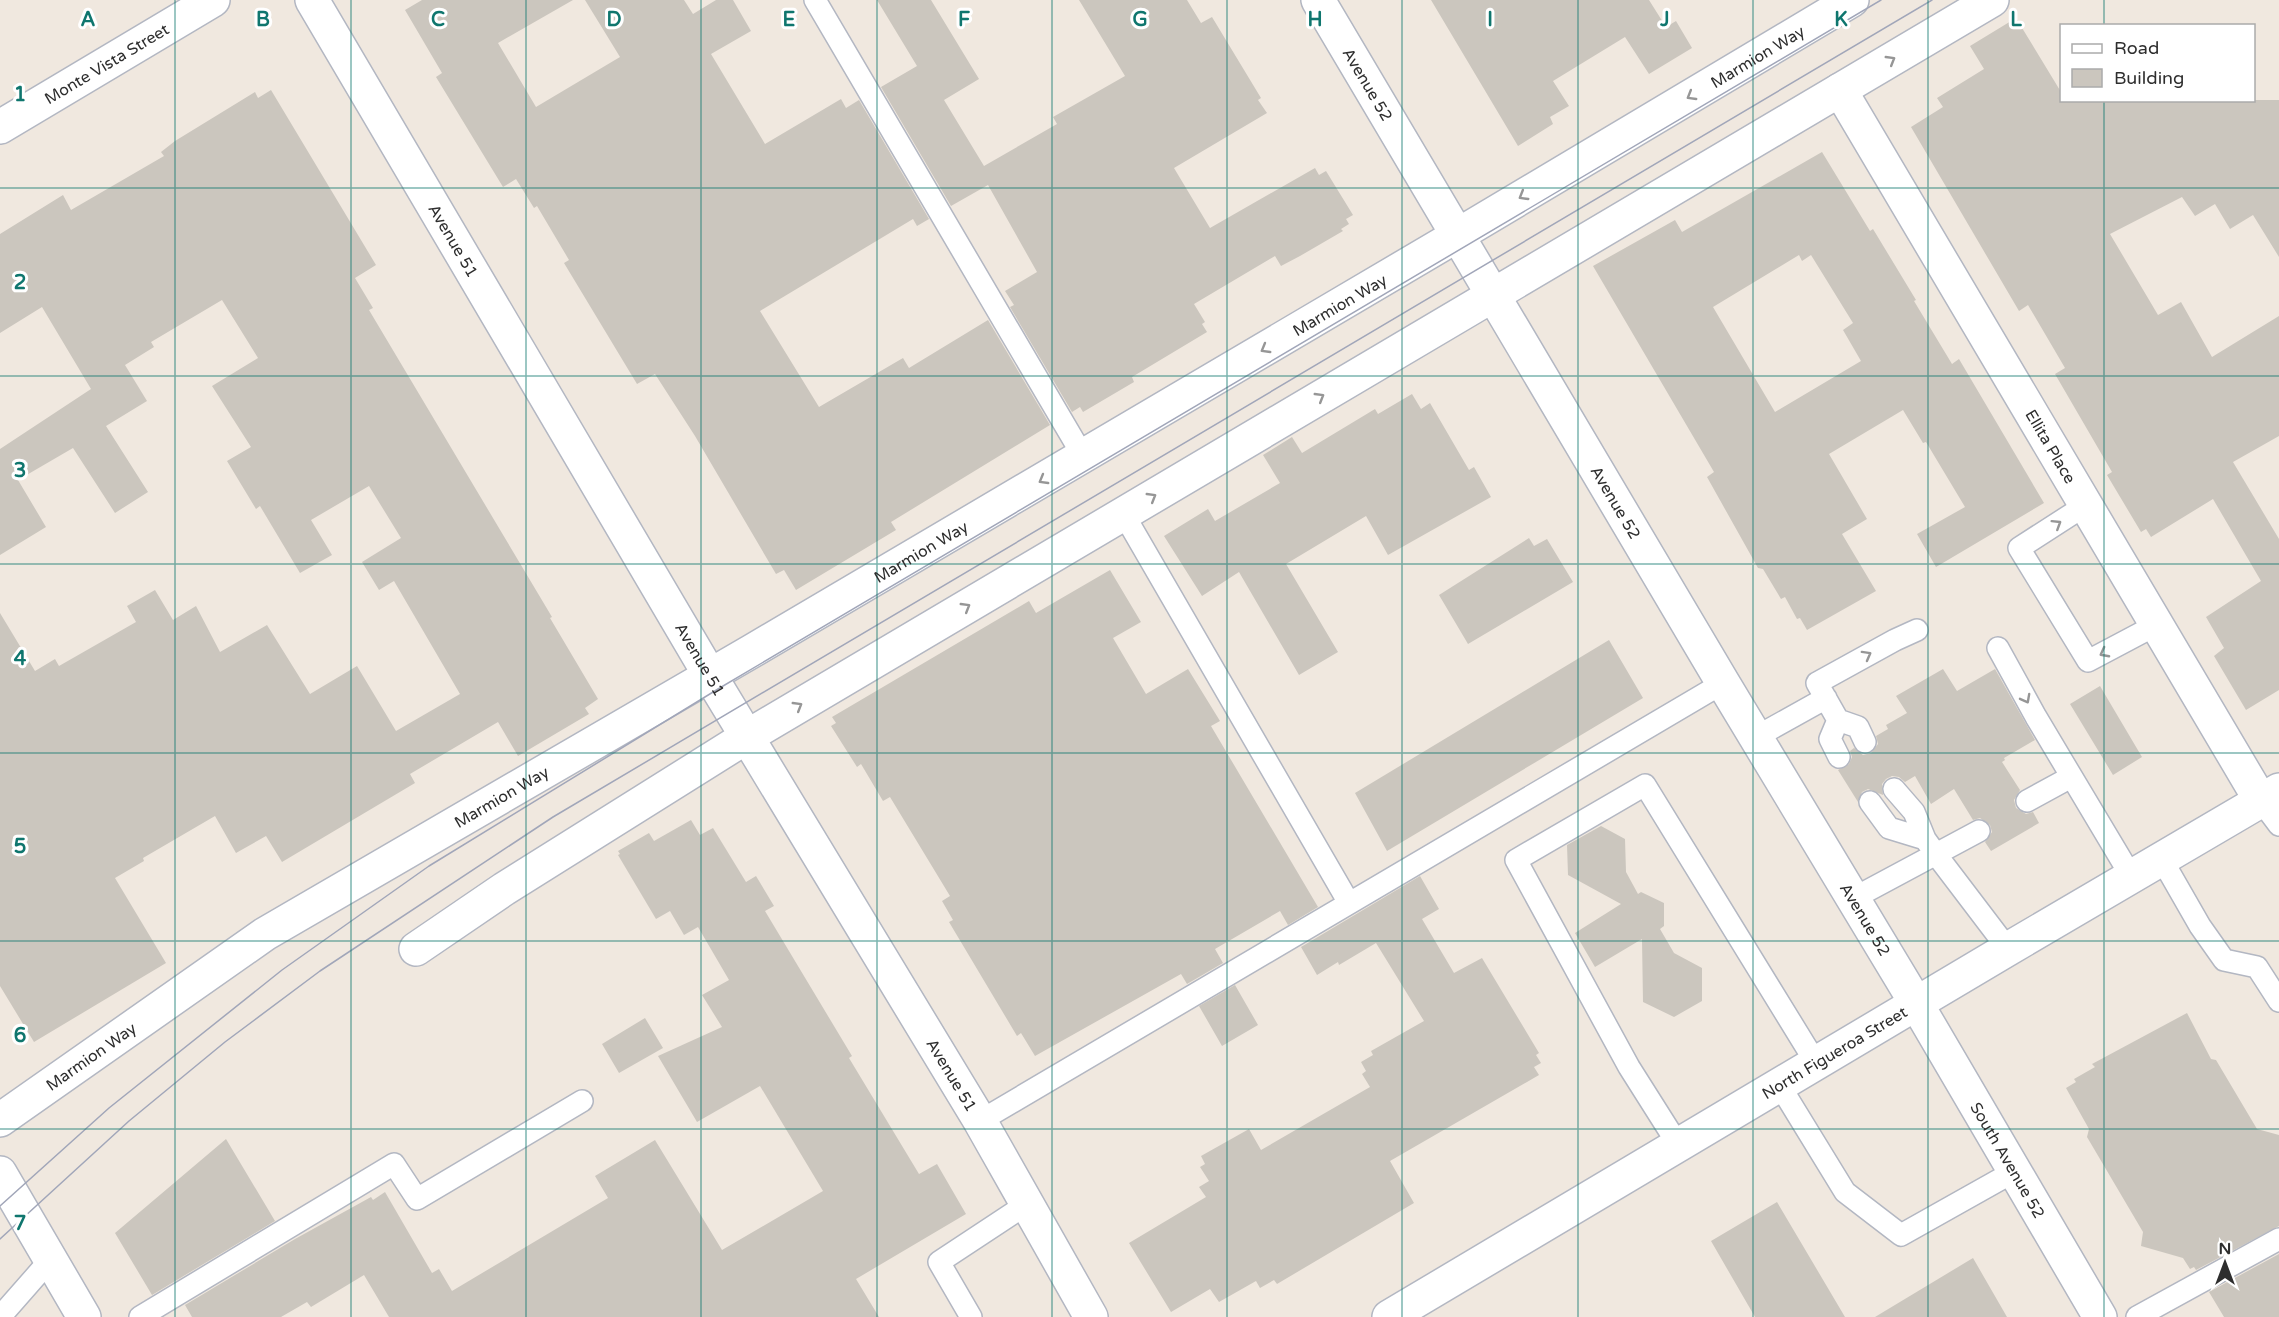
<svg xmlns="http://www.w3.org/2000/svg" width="2279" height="1317" viewBox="0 0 2279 1317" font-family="'Varela Round',sans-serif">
	<rect width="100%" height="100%" fill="#f0e8df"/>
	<path fill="#cbc6be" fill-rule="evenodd" d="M422 0H573L498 43 536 107 620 57 585 0H684L693 14 716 0H733L751 31 711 54 765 144 841 99 846 108 859 100 929 219 917 226 913 219 760 311 819 407 903 358 909 368 988 320 1050 425 891 522 896 530 796 590 784 570 776 574 695 436 655 374 637 384 564 263 569 260 537 206 534 208 516 179 503 187 436 77 442 73 405 10Z
		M877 0H931L979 79 944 100 984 166 1057 124 1053 117 1125 76 1079 0H1187L1201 23 1212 17 1261 98 1258 100 1267 113 1174 168 1210 228 1315 168 1319 175 1326 171 1353 215 1346 219 1349 224 1341 229 1343 231 1300 256 1281 266 1275 256 1194 304 1205 322 1202 324 1207 332 1132 377 1134 382 1083 412 1080 407 1072 412 1010 307 1014 305 1005 291 1037 272 988 185 951 206 881 87 917 66Z
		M1431 0H1649L1666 27 1676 21 1692 48 1649 74 1625 37 1553 81 1569 106 1550 117 1553 124 1518 146Z
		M2016 18 2061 92V100H2279V257L2253 215 2230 229 2215 204 2195 216 2182 197 2110 234 2158 315 2181 302 2212 357 2279 316V436L2233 462 2279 539V690L2246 710 2214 656 2224 648 2206 617 2261 581 2213 499 2151 537 2146 529 2141 532 2107 475 2112 472 2055 374 2065 368 2028 305 2019 311 1911 127 1943 107 1937 98 1984 69 1970 46Z
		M271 90 376 265 355 278 373 308 369 310 552 617 550 618 598 699 585 708 589 714 518 756 498 722 410 774 415 783 282 862 266 836 236 853 215 816 143 858 144 861 115 878 166 963 34 1042 0 986V613L35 671 55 659 59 666 136 622 127 606 155 590 173 620 196 606 220 652 267 625 310 694 357 666 396 731 460 694 394 581 379 590 362 562 401 538 369 486 311 520 332 555 300 573 260 506 256 509 227 461 251 447 212 386 258 358 222 300 151 342 154 347 125 365 147 401 106 426 148 492 115 513 73 448 18 480 46 527 0 555V449L91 389 42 307 0 333V234L63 195 71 210 164 156 161 152 175 141 255 92 258 98Z
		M1822 152 1870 231 1873 229 1916 300 1914 301 1952 364 1959 359 2044 503 1936 567 1917 534 1965 507 1926 442 1923 443 1903 410 1829 454 1867 519 1842 534 1876 591 1807 630 1800 618 1797 619 1785 597 1781 599 1763 569 1758 568 1707 477 1714 472 1593 266 1675 220 1682 232ZM1799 255 1802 261 1811 255 1853 323 1843 330 1861 361 1775 412 1713 307Z
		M1412 394 1421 409 1430 403 1469 470 1474 467 1491 497 1388 555 1366 516 1286 564 1338 652 1299 675 1239 572 1202 596 1164 536 1208 509 1215 521 1280 483 1263 455 1292 437 1302 453 1375 409 1378 414Z
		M1529 538 1534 546 1547 539 1573 582 1468 644 1439 595Z
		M1110 570 1141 622 1113 638 1146 694 1188 669 1220 721 1211 726 1318 907 1288 925 1280 911 1215 949 1223 963 1187 984 1181 974 1035 1056 1021 1033 1017 1036 949 922 953 920 942 901 950 896 890 797 883 801 861 764 857 767 831 726 836 723 832 717 1029 601 1036 613Z
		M1609 640 1643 698 1387 851 1355 793Z
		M1943 669 1957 691 1995 669 2035 740 2004 758 2005 760 2002 762 2020 790 2014 800 2016 808 2026 814 2033 812 2039 823 1991 851 1985 842 1992 832 1990 825 1980 818 1973 820 1954 789 1931 804 1915 776 1905 782 1899 777 1892 776 1886 779 1882 784 1883 795 1868 789 1862 792 1858 802 1838 770 1849 764 1852 757 1850 751 1854 748 1863 755 1871 753 1878 744 1876 736 1888 729 1886 725 1907 713 1896 696Z
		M2100 686 2142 757 2113 775 2070 704Z
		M691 820 700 835 713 828 746 882 756 876 774 906 765 911 852 1056 849 1058 919 1174 937 1164 966 1214 856 1279 879 1317H389L364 1275 311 1307 307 1302 281 1317H192L185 1305 295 1239 371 1197 373 1200 385 1192 432 1273 439 1269 452 1291 608 1198 595 1176 655 1140 722 1250 823 1191 760 1086 697 1122 658 1056 722 1027 702 995 729 980 698 927 684 935 670 911 656 919 618 855 620 854 618 851 649 833 654 841Z
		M1601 826 1625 839 1626 872 1638 894 1641 892 1664 903V926L1660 929 1674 953 1702 968V1001L1674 1017 1643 1002 1642 939 1595 967 1575 933 1621 904 1568 875 1567 845Z
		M1420 876 1439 909 1422 919 1454 973 1482 958 1539 1053 1536 1055 1541 1063 1534 1067 1539 1075 1390 1161 1414 1203 1277 1284 1274 1280 1260 1288 1256 1281 1219 1302 1210 1289 1171 1312 1129 1243 1206 1197 1199 1187 1209 1181 1200 1167 1205 1164 1201 1156 1249 1129 1261 1150 1370 1087 1362 1074 1366 1071 1361 1062 1373 1055 1371 1051 1424 1021 1376 943 1339 965 1338 962 1317 975 1301 947Z
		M1235 985 1258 1025 1222 1046 1199 1006Z
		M2187 1013 2211 1059 2216 1060 2257 1129 2279 1135V1226L2196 1270 2194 1267 2190 1269 2183 1258 2141 1246 2143 1232 2087 1137 2089 1129 2066 1088 2076 1082 2074 1079 2095 1067 2092 1064Z
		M645 1018 663 1048 619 1073 602 1044Z
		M226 1139 275 1221 152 1295 115 1233Z
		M1777 1202 1845 1317H1755L1711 1241Z
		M2279 1254V1317H2224L2209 1292Z
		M1973 1258 2007 1317H1875Z"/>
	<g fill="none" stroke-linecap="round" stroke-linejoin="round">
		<g stroke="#b3b7c2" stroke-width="24">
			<path id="lane" d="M815 0 1083 456
				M2086 505 2019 548 2088 661 2156 625
				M1123 513 1349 903
				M1998 648 2036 717 2131 876
				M1838 720 1830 739 1839 757
				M1756 737 1826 698
				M1865 742 1858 727 1838 720 1817 683 1895 640 1917 630
				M1894 789 1914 812 1925 839 1935 853 2008 949
				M2027 801 2071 777
				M2261 801 2279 825
				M1870 802 1889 828 1925 839
				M2161 858 2200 926 2224 960 2257 967 2279 1001
				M1854 898 1979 831
				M1780 1086 1845 1192 1901 1235 2015 1171
				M980 1121 1723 683
				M1679 1146 1629 1067 1516 860 1645 785 1816 1063
				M0 1317 50 1260
				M140 1317 394 1164 417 1199 582 1101
				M971 1317 939 1262 1027 1204
				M2137 1317 2279 1239"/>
		</g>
		<g stroke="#b3b7c2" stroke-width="36">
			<g id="street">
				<path id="s1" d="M312 0 718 689 980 1121 1091 1317"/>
				<path id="s2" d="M1318 0 1723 683 1916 1003"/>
				<path id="s3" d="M1840 90 2261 801"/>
				<path d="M416 949 504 889 748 736 1992 0"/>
				<path id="s4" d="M0 1120 265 934 752 651 1458 235 1852 0"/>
			</g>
		</g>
		<g stroke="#b3b7c2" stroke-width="36">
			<g id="secondary">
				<path id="s5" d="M0 127 213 0"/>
				<path id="s6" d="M1916 1003 2100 1317"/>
				<path d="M0 1173 84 1317"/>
				<path id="s7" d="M1389 1317 2008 949 2279 790"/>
			</g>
		</g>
		<use href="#lane" stroke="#fff" stroke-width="21"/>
		<use href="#street" stroke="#fff" stroke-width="33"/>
		<use href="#secondary" stroke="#fff" stroke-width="33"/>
		<path stroke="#a1a6b9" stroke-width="1.5" d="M0 1206 109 1108 282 970 429 866 718 689 1881 0
			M0 1239 129 1121 225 1042 320 971 553 817 1932 0"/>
	</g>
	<defs><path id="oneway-chevron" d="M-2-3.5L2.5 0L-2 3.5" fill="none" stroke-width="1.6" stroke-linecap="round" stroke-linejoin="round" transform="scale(1.5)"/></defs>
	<g stroke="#969696">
		<use href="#oneway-chevron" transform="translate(1891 60) rotate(-31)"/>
		<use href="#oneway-chevron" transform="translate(1691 96) rotate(149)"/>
		<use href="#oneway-chevron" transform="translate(1523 196) rotate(149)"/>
		<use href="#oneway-chevron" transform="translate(1265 349) rotate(150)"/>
		<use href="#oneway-chevron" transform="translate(1320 397) rotate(-31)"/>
		<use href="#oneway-chevron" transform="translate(1043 480) rotate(150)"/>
		<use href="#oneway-chevron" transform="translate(1152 497) rotate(-31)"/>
		<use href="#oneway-chevron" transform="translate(2057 524) rotate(-32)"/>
		<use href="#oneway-chevron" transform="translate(966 607) rotate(-31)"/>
		<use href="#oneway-chevron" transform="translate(2104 653) rotate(152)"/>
		<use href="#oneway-chevron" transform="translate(1867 655) rotate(-29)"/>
		<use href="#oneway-chevron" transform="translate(2026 699) rotate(62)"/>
		<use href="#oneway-chevron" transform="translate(798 706) rotate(-31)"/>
	</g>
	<path fill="none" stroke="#0f766e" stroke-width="1.5" stroke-opacity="0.55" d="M175 0V1317M351 0V1317M526 0V1317M701 0V1317M877 0V1317M1052 0V1317M1227 0V1317M1402 0V1317M1578 0V1317M1753 0V1317M1928 0V1317M2104 0V26M2104 100V1317M0 188H2279M0 376H2279M0 564H2279M0 753H2279M0 941H2279M0 1129H2279"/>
	<g text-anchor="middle" stroke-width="6" stroke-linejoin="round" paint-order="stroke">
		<g font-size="16" fill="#2e2e2e" stroke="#fff">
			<text dy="6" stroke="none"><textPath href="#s4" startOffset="2055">Marmion Way</textPath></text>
			<text dy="6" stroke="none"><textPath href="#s5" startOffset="124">Monte Vista Street</textPath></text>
			<text dy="6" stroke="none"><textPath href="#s2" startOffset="98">Avenue 52</textPath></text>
			<text dy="6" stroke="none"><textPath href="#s1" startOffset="279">Avenue 51</textPath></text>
			<text dy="6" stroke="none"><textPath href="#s4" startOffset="1569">Marmion Way</textPath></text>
			<text dy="6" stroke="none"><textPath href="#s3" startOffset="414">Ellita Place</textPath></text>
			<text dy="6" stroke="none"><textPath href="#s2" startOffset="584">Avenue 52</textPath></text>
			<text dy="6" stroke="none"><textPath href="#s4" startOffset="1083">Marmion Way</textPath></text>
			<text dy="6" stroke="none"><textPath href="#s1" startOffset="765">Avenue 51</textPath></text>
			<text dy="6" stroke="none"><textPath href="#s4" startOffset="597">Marmion Way</textPath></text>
			<text dy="6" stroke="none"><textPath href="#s2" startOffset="1070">Avenue 52</textPath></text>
			<text dy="6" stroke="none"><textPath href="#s7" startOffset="518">North Figueroa Street</textPath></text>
			<text dy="6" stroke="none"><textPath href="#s4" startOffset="111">Marmion Way</textPath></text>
			<text dy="6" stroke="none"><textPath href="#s1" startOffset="1251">Avenue 51</textPath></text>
			<text dy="6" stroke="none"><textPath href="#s6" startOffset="182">South Avenue 52</textPath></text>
		</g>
	</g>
	<g font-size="20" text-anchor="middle" font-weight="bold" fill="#0f766e" stroke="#fff" stroke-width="6" stroke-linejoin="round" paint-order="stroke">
		<text x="88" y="26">A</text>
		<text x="263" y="26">B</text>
		<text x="438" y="26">C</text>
		<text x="614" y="26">D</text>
		<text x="789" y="26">E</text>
		<text x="964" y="26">F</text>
		<text x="1140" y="26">G</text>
		<text x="1315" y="26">H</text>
		<text x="1490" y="26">I</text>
		<text x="1665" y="26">J</text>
		<text x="1841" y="26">K</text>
		<text x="2016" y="26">L</text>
		<text x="20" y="101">1</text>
		<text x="20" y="289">2</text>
		<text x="20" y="477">3</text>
		<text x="20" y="665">4</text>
		<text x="20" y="853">5</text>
		<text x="20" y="1042">6</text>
		<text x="20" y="1230">7</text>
	</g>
	<rect x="2060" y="24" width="195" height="78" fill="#ffffff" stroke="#ababab" stroke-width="1.5"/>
	<rect x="2072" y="44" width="30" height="9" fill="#ffffff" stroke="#ababab" stroke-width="1.5"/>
	<text x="2114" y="54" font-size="18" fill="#2e2e2e">Road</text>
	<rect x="2072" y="69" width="30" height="18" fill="#cbc6be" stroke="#ababab" stroke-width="1.5"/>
	<text x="2114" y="84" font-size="18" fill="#2e2e2e">Building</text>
	<g transform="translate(2225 1263)" stroke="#ffffff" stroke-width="4.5" paint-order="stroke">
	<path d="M0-4.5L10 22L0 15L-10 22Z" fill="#2e2e2e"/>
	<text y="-9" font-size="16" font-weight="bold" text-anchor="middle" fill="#2e2e2e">N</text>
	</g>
</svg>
